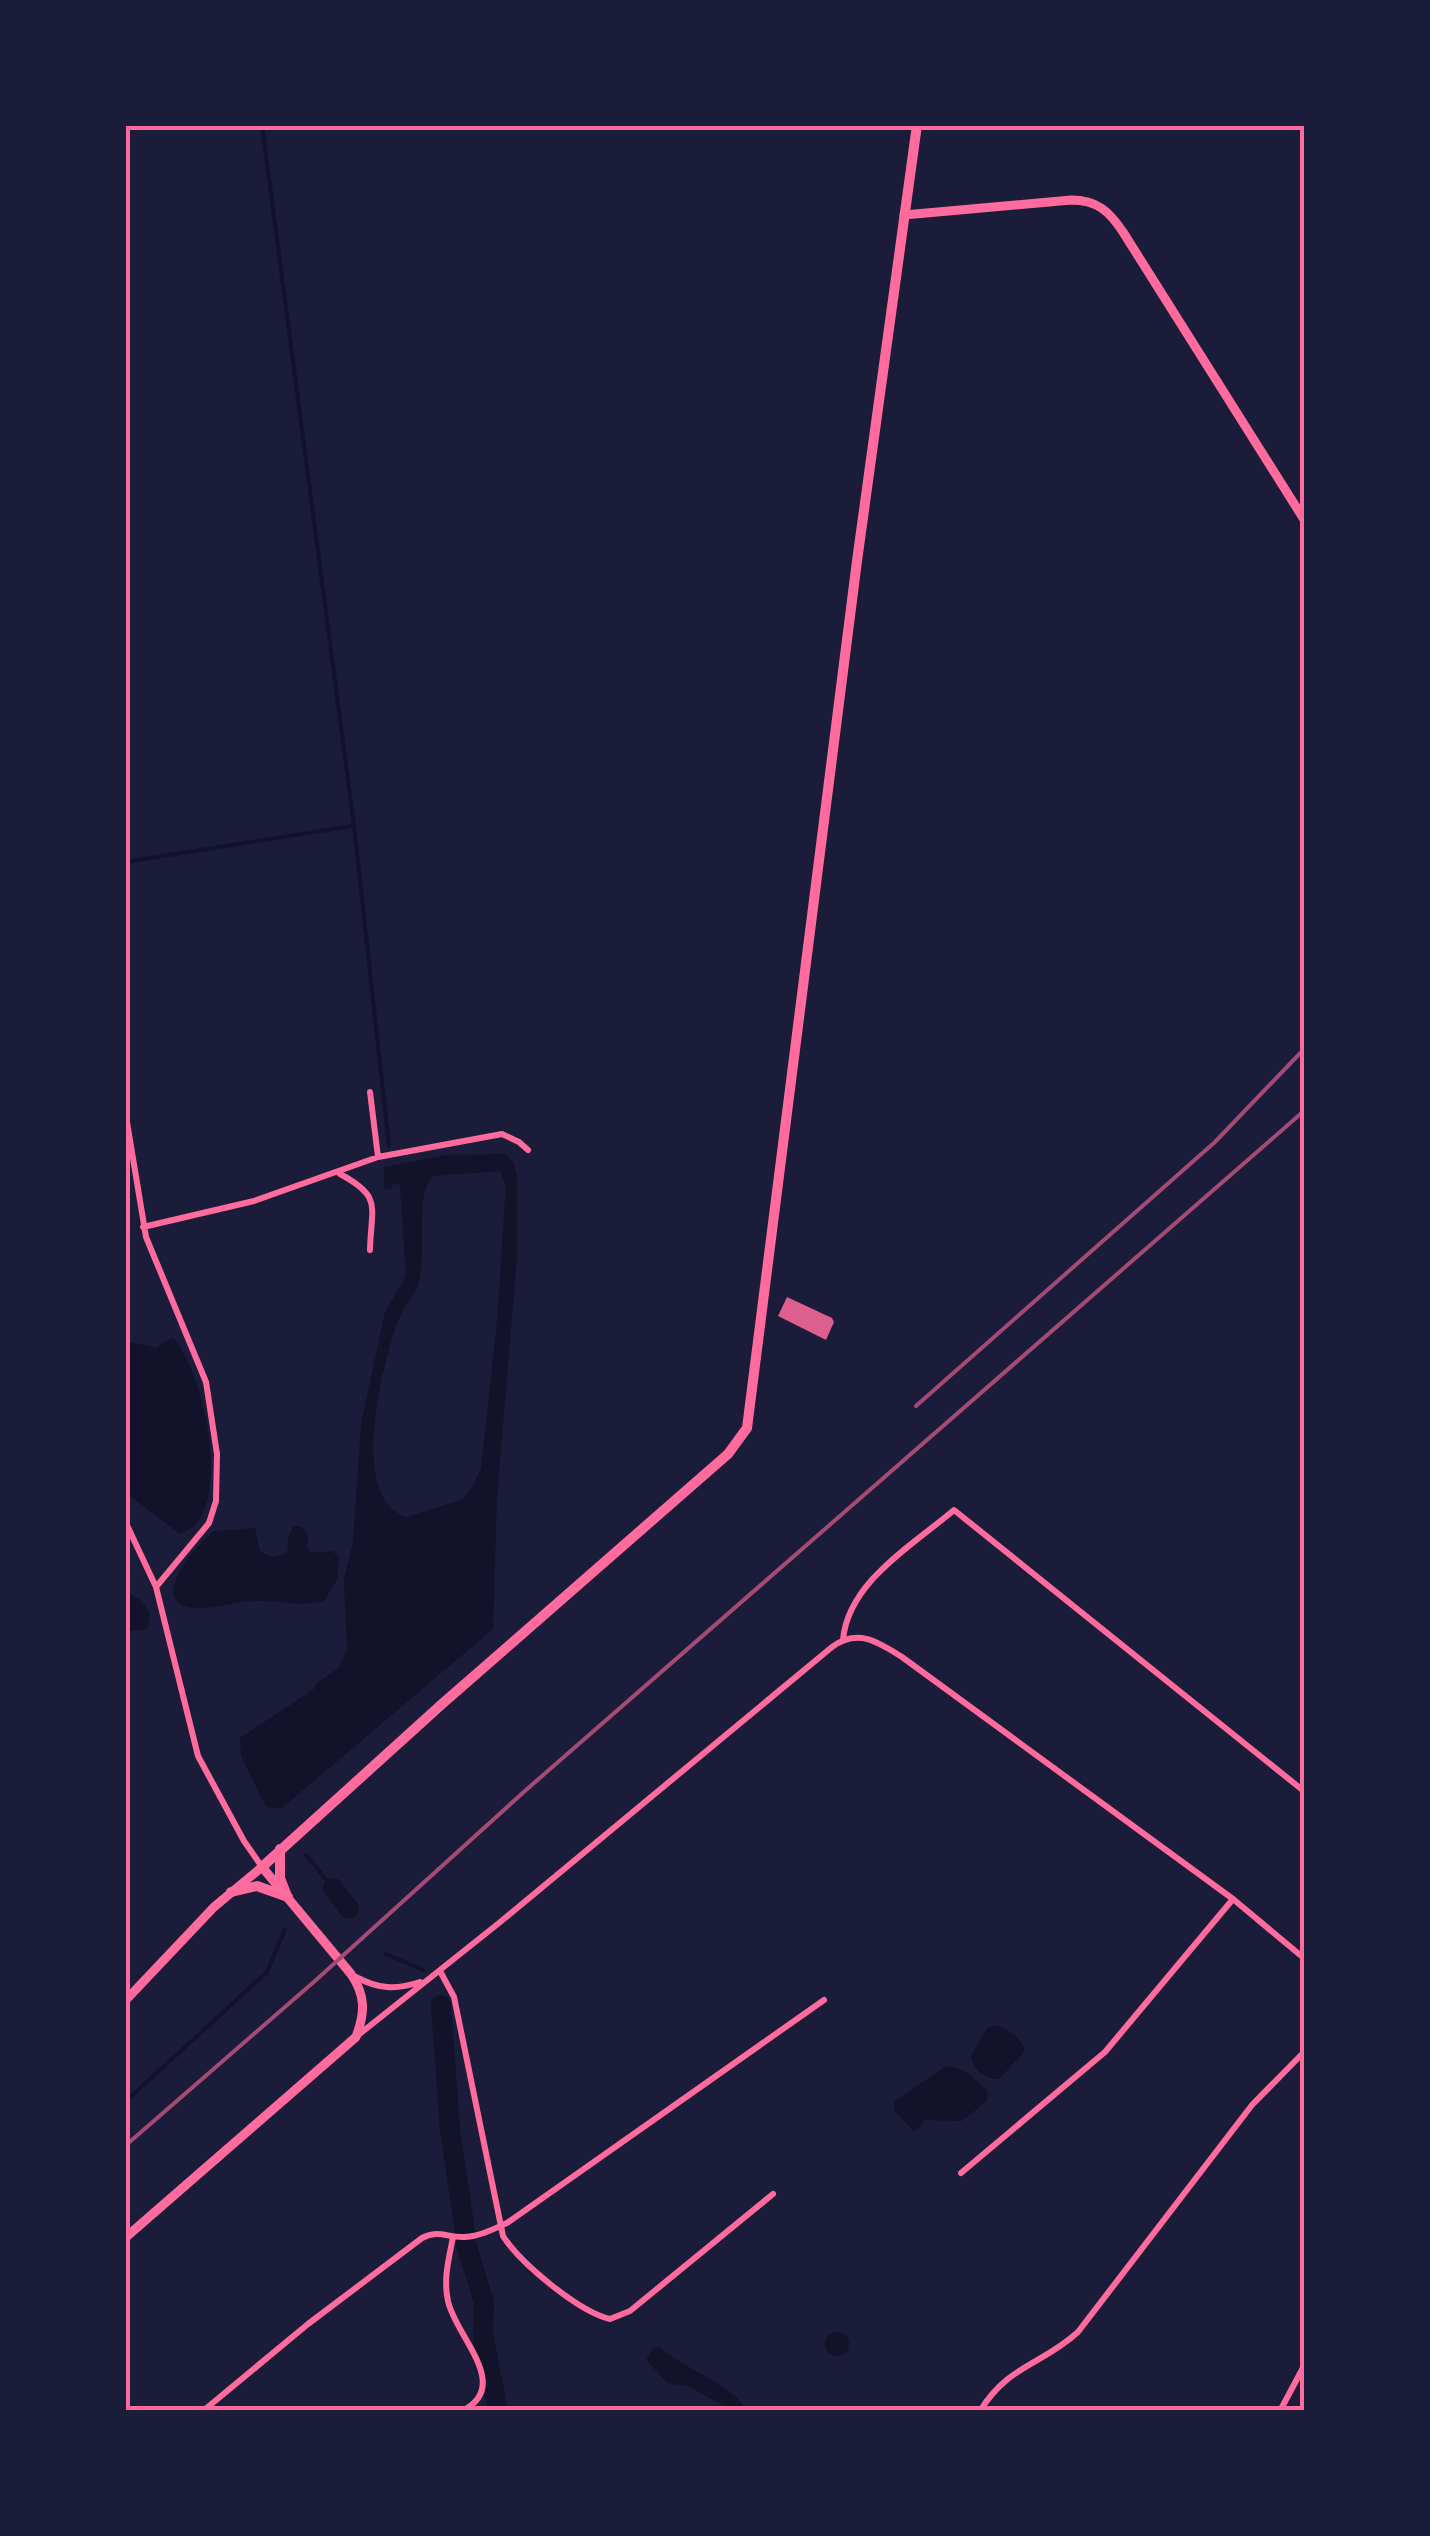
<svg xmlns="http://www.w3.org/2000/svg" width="1430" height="2536" viewBox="0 0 1430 2536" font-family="'Source Sans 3',sans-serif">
	<rect width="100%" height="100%" fill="#1b1b3a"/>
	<path fill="#12122b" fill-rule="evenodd" d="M506 1154 513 1162 517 1178V1257L497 1496 493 1629 282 1808 266 1807 241 1756 240 1738 313 1690 318 1682 339 1668 347 1649 344 1579 353 1542 361 1424 385 1312 406 1276 400 1185 394 1183 390 1189H384V1167L446 1155ZM500 1171 506 1185 497 1321 481 1469 470 1491 461 1500 406 1517C346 1498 384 1356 400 1316 405 1303 416 1295 419 1282 427 1252 414 1199 432 1176Z
		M172 1337C204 1367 237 1517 180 1534L125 1492V1341L156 1348Z
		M294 1526H301L308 1535 307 1548 311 1553 332 1551 339 1557 337 1579 325 1600C304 1608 278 1600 255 1601 235 1601 213 1610 193 1608 145 1602 198 1543 214 1531L255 1528 260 1551 271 1557 287 1554 289 1535Z
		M125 1591C141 1599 156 1610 147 1629L125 1632Z
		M995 2026C1007 2026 1022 2040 1025 2051L999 2079C986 2080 972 2069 971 2056L987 2028Z
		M946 2066C963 2066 976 2080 988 2091L987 2101 962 2121 924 2120 918 2130 913 2131 894 2110 895 2101Z
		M825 2344a12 12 0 1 1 24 0a12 12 0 1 1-24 0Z
		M660 2347C679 2366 734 2386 743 2406L731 2410 690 2387 668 2383 646 2360 654 2348Z"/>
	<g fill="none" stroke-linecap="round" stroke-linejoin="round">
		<path stroke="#12122b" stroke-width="4" d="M262 125 354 826 389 1146
			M125 862 352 826
			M306 1855 333 1888
			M386 1954 423 1970
			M125 2102 267 1972 285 1929"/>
		<path stroke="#12122b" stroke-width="20" d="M333 1888 349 1909
			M441 2005 450 2130 465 2231
			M466 2244 484 2302 483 2335 498 2411"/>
	</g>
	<path fill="#dd5f8e" d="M787 1297 832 1318 834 1322 826 1340 778 1316Z"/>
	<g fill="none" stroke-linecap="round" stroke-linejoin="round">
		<path stroke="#ff6b9d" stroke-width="6" d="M370 1092 378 1157
			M125 1110 146 1237 206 1382 217 1454 216 1501 209 1523 156 1587 198 1756 244 1841 262 1867
			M340 1174C383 1197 371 1206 370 1250
			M143 1227 254 1201 378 1157 502 1134 519 1142 528 1150
			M125 1521 156 1587
			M843 1640C848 1582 913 1545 954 1510L1305 1792
			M440 1971 454 1997 503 2236C520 2263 579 2312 610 2319L630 2311 773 2194
			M356 1977C378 1989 396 1990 420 1982
			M357 2036 499 1923 832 1647C858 1628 878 1642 902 1657L1233 1899 1305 1959
			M961 2173 1105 2052 1233 1899
			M453 2237C449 2258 443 2279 448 2301 455 2336 513 2386 462 2411
			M203 2411 308 2324 422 2238C439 2229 447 2238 465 2237 480 2236 494 2229 507 2223L824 2000
			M980 2411C1008 2365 1042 2365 1078 2332L1252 2105 1305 2051
			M1280 2411 1305 2364"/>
		<path stroke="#ff6b9d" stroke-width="9" d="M904 215 1071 200C1097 200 1109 211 1123 232L1305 521
			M125 2001 214 1907 262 1867 351 1974C366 1996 365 2013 356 2037L125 2238"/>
		<path stroke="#ff6b9d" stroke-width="10" d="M280 1849V1878L287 1896
			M262 1867 442 1704 728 1454 747 1428 857 561 917 125
			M231 1892 257 1886 288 1897"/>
		<path stroke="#a44b75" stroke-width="4" d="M916 1406 1215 1142 1305 1048
			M125 2146 316 1980 526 1790 1305 1110"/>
	</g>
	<rect width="1430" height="2536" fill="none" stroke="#1b1b3a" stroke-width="255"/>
	<rect x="128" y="128" width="1174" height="2280" fill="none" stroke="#ff6b9d" stroke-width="4"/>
</svg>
